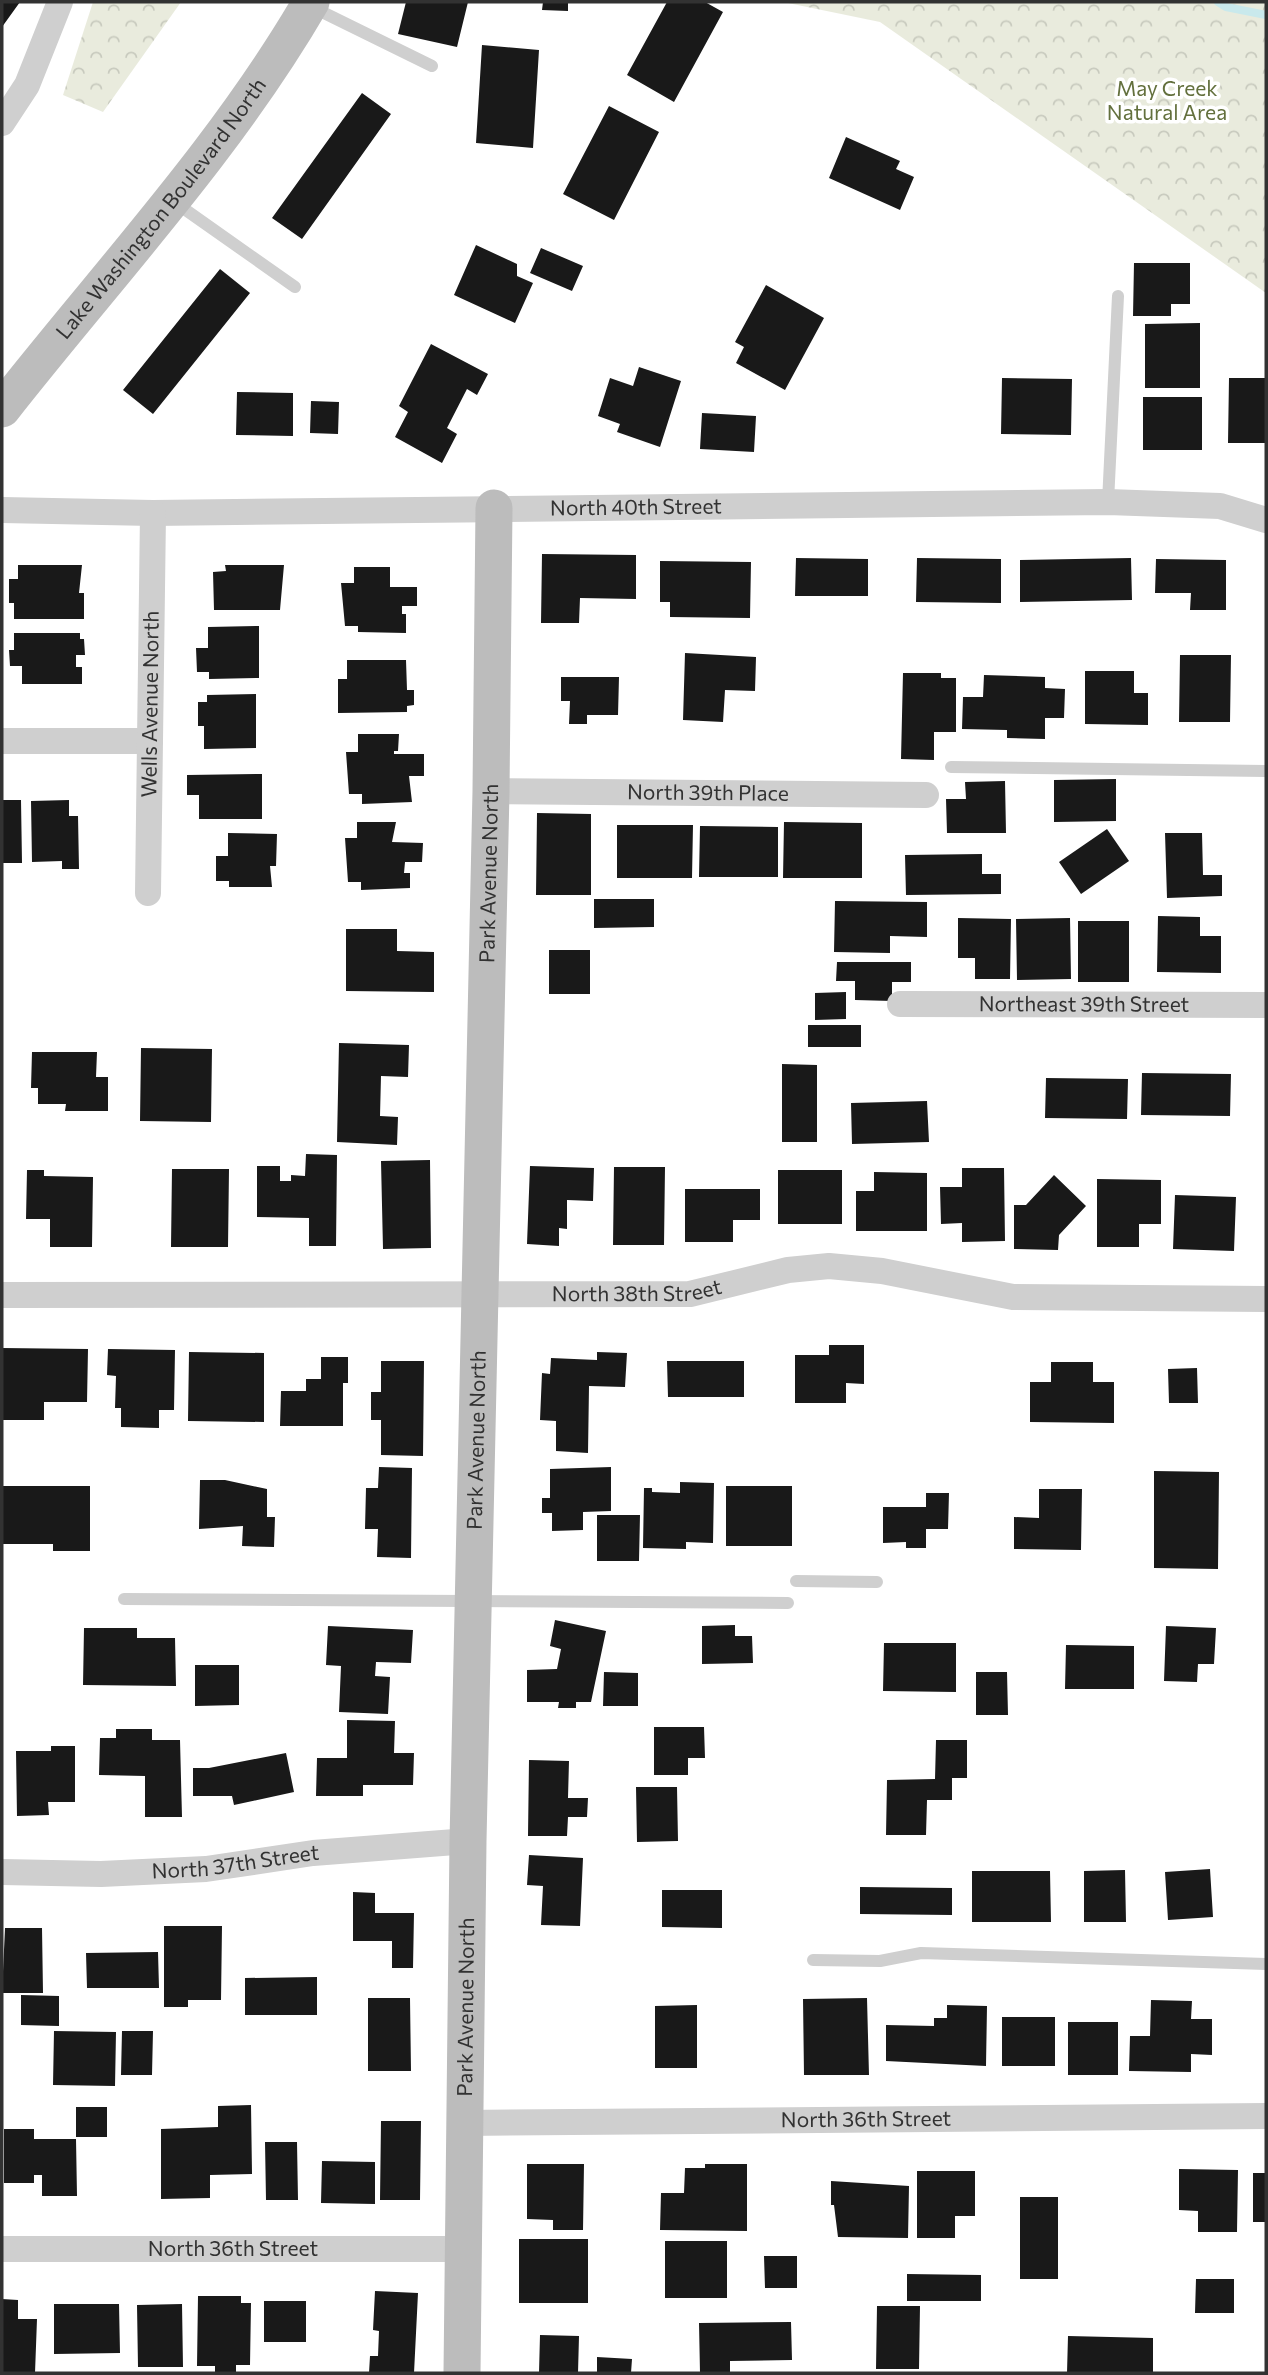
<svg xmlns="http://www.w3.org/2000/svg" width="1268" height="2375" viewBox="0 0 1268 2375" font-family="Commissioner,sans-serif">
	<defs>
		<pattern id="forest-crowns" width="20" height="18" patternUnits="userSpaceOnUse" patternTransform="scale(1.75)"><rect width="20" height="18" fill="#e9ebdd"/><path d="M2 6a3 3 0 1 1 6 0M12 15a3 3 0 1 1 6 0" fill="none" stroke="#c8cabe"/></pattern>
	</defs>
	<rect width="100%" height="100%" fill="#fff"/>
	<path fill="url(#forest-crowns)" d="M93 2H181L103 112 63 95Z
		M783 2H1266V293L880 22Z"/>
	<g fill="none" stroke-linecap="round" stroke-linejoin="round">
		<path stroke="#c9e9ec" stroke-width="8" d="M1218 2 1226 7 1266 15"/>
	</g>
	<path fill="#191919" d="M2 2H20L2 27Z
		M406 2H468L457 47 398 34Z
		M543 2H568V11L542 10Z
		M667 2H705L723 12 674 102 627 75Z
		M482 45 539 50 533 148 476 143Z
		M362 93 391 114 302 239 272 218Z
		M609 106 659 132 614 220 563 194Z
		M846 137 900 161 896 169 914 177 900 210 829 178Z
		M476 245 517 264V276L533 283 515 323 454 295Z
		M541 248 583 266 572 291 530 273Z
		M1134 263H1190V304H1171V316H1133Z
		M220 269 250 293 153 414 123 390Z
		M766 285 824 318 785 390 736 363 744 347 735 342Z
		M1200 323V388H1145V324Z
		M431 344 488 374 477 395 467 389 447 428 457 434 442 463 395 437 408 412 399 406Z
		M639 367 681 381 660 447 617 432 620 424 598 416 610 378 633 386Z
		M1002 378 1072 379 1071 435 1001 434Z
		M1229 378H1266V443H1228Z
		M237 392 293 393V436L236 435Z
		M1143 397H1202V450H1143Z
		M311 401 339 402 338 434 310 433Z
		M702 413 756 416 754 452 700 449Z
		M542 554 636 555V599L580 598 579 623H541Z
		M796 558 868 559V596H795Z
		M917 558 1001 559V603L916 602Z
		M1131 558 1132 600 1020 602V560Z
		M1156 559 1226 560V610H1190L1191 593H1155Z
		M660 561 751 562 750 618 670 617V602H660Z
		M18 565H82L79 593H84V619H14V603H9V579H18Z
		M225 565H284L280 610H214L213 572 226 571Z
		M354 567H390V587H417V606H402V614H406V633L358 632V626H345L341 583H354Z
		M259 626V678L209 679V672H197L196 648H208V627Z
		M14 633H80V639H84L85 655H76V667H82V684H22V666H10L9 650H14Z
		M685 653 756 657 755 691 725 690 723 722 683 720Z
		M1180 655H1231L1230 722H1179Z
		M347 660H406L407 690H414V705L407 706V712L338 713V679H347Z
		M1085 671H1134V693H1148V725L1085 724Z
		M903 673H941V678H956V732H934V760L901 759Z
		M984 675 1045 677V688L1065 689 1064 718H1045V739L1007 738V730L962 729 963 697H983Z
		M561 677H619L618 715H587V724H569L570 701H561Z
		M256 694V748L204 749V726H198V702H207V695Z
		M358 734H399L398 751H394V754H424V776H409L412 802 362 804V794H349L346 752H358Z
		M262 774V819H199V795H187V775Z
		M1116 779V821L1054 822V780Z
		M1005 781 1006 833H947L946 799H966L965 782Z
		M2 800H21L22 863H2Z
		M69 800V816H78L79 869H62V861L32 862 31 801Z
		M537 813 591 814V895H536Z
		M357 822H396L392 842 423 843 422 862H405L404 873H410V888L361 890V882H348L345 838H357Z
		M784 822 862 823V878H783Z
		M617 825H693L692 878H617Z
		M700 826 778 827V877H699Z
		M1107 829 1129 861 1081 894 1059 862Z
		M228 833 277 834 276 866H270L272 887H229V881H216V856H228Z
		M1165 833H1202L1203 875H1222V896L1167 898Z
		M982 854V874H1001V894L906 895 905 855Z
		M594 899H654V927L594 928Z
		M835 901 927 902V937L890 936V953L834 952Z
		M1158 916 1200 917V936H1221V973L1157 972Z
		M958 918 1011 919 1010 979H975V958H958Z
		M1070 918 1071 979 1017 980 1016 919Z
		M1078 921H1129V982H1078Z
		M346 929H397V951L434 952V992L346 991Z
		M549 950H590V994H549Z
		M837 962H911V982H892V1001L855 1000V981H836Z
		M846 992V1019L815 1020V993Z
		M808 1025H861V1047H808Z
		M339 1043 409 1045 408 1077 381 1076 380 1116 398 1117 397 1145 337 1142Z
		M141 1048 212 1049 211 1122 140 1121Z
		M32 1052H97L96 1077H108V1111H65L66 1104H38V1088H31Z
		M782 1064 817 1065V1142H782Z
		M1142 1073 1231 1074 1230 1116 1141 1115Z
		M1046 1078 1128 1079 1127 1119 1045 1118Z
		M927 1101 929 1142 852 1144 851 1103Z
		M306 1154 337 1155 336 1246H309V1218L257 1217V1166H280V1181H291V1175L305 1176Z
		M430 1160 431 1248 383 1249 381 1161Z
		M530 1166 594 1168 593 1201 567 1200V1229L559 1228V1246L527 1244Z
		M614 1167H665L664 1245H613Z
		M962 1168H1004L1005 1241 962 1242V1223L941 1224 940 1187H962Z
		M172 1169H229L228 1247H171Z
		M27 1170H44V1176L93 1177 92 1247H50V1219H26Z
		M778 1170H842V1224H778Z
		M874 1172 927 1173V1231H856V1191H874Z
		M1054 1175 1086 1206 1059 1235 1058 1250 1014 1249V1205H1026Z
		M1097 1179 1161 1180V1224H1139V1247H1097Z
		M685 1189H760V1220H733V1242H685Z
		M1175 1195 1236 1197 1234 1251 1173 1249Z
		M829 1345H864V1384L846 1383V1403H795V1355H829Z
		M2 1348 88 1349 87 1402H44V1420H2Z
		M108 1349 175 1350 174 1410H159V1428L121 1427V1408H115L116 1376 107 1375Z
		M189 1352 264 1353V1422L188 1421Z
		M597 1352 627 1353 625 1387 589 1386 588 1453 556 1451V1421L540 1420 542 1373 550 1374 551 1358 597 1360Z
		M321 1357H348V1383H343V1426H280L281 1391H306V1379H321Z
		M381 1361H424L423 1456 381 1455V1420H371V1392H381Z
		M667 1361H744V1397H668Z
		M1051 1362H1093V1382H1114V1423L1030 1422V1382H1051Z
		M1197 1368 1198 1403H1169L1168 1369Z
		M379 1467 412 1468 411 1558 377 1557 378 1529H365L366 1488H378Z
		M611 1467V1511L583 1512V1530L552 1531V1513H542V1498H550V1469Z
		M1154 1471 1219 1472 1218 1569 1154 1568Z
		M200 1480H225L267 1489V1517H275L274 1547 242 1546 243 1526 199 1529Z
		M680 1482 714 1483 713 1543 686 1542V1549L643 1548 644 1488H652V1492L680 1493Z
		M2 1486H90V1551H53V1544H2Z
		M726 1486H792V1546H726Z
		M1039 1489H1082L1081 1550 1014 1549V1517L1039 1518Z
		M926 1493H949L948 1529H926V1548H906V1542L883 1543V1507H926Z
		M597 1515H640L639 1561H597Z
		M555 1620 606 1631 591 1702H576V1708H558L559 1702H527V1670L557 1669 561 1649 550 1646Z
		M735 1625V1636H752L753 1663 702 1664V1626Z
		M328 1626 413 1630 411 1663 376 1662 375 1676 390 1677 388 1714 339 1712 341 1666 326 1665Z
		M1166 1626 1216 1628 1214 1664H1198L1197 1682 1164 1681Z
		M84 1628H137V1638H175L176 1686 83 1685Z
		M884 1643H956V1692L883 1691Z
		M1066 1645 1134 1646V1689H1065Z
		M195 1665H239V1705L195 1706Z
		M604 1672 638 1673V1706H603Z
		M976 1672H1007L1008 1715H976Z
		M347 1720 395 1721 394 1753H414L413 1785H363V1796H316L317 1758H347Z
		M654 1727H704L705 1758H688V1775H654Z
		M116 1729H152V1740H180L182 1817H145V1776L99 1775 100 1738H116Z
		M936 1740H967V1778H952V1800H927L926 1835H886L887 1780 935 1779Z
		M51 1746H75V1802H48L49 1815 17 1816 16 1751H51Z
		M286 1753 294 1792 234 1805 232 1796H193V1768H209Z
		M529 1760 569 1761 568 1798H588L587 1817H568L567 1836H528Z
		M636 1787H677L678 1841 637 1842Z
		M529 1855 583 1858 580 1926 541 1925 543 1886 527 1885Z
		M1210 1869 1213 1917 1168 1920 1165 1872Z
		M1125 1870 1126 1922H1084V1871Z
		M972 1871H1050L1051 1922H972Z
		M860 1887 952 1888V1915L860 1914Z
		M662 1890H722V1928L662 1927Z
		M353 1892 375 1893V1913H414L413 1968H392V1941H353Z
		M164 1926H222L221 2000H188V2007H164Z
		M5 1928H42L43 1993H2Z
		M158 1952 159 1988H87L86 1953Z
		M317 1977V2015H245V1978Z
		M21 1995 59 1996V2026L21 2025Z
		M368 1998H410L411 2071H368Z
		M867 1998 869 2075H804L803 1999Z
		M1151 2000 1192 2001 1191 2019H1212V2055L1191 2054V2072L1129 2071 1130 2036H1150Z
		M697 2005V2068H655V2006Z
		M947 2005 987 2006 986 2066 886 2061V2025L934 2026V2018H947Z
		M1002 2017H1055V2066H1002Z
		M1068 2022H1118V2075H1068Z
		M54 2031 116 2032 115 2086 53 2085Z
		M122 2031H153L152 2075H121Z
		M251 2105 252 2174 210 2175V2198L161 2199V2129L218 2127V2106Z
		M76 2107H107V2137H76Z
		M381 2121H421L420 2200H380Z
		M4 2129H34V2139H76L77 2196H42V2175H34V2183H4Z
		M265 2142H297L298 2200H266Z
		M322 2161 375 2162V2204L321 2203Z
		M527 2164H584L583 2230H553V2220L527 2219Z
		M705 2164H747V2231L660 2230 661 2193H684L685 2168H705Z
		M1179 2169 1238 2170 1237 2232H1198V2211L1179 2210Z
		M917 2171H975V2216H955V2238H917Z
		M1253 2173H1266V2222H1253Z
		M831 2181 909 2186 908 2238 838 2237 834 2205H831Z
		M1020 2197H1058V2279H1020Z
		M519 2239H588V2303H519Z
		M665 2241H727V2298H665Z
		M764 2256H797V2288H765Z
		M907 2274 981 2275V2301H907Z
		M1196 2279H1234V2313H1195Z
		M375 2291 418 2293 414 2373H369L370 2356H378L379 2331 373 2330Z
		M198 2296H241V2303H251L250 2365H236V2373H215V2366H197Z
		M2 2299 18 2300V2319H37L35 2373H2Z
		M264 2301H306V2342H264Z
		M54 2304H119L120 2353 54 2354Z
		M182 2304 183 2367H138L137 2305Z
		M877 2306H920L919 2369H876Z
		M791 2322 792 2360 730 2361V2373H700L699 2323Z
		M540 2335 579 2336 578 2373H539Z
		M1068 2336 1153 2338V2373H1067Z
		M597 2357 632 2359 631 2373H597Z"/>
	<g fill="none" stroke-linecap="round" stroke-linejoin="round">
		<path stroke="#cfcfcf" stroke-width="12" d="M312 7 432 66
			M173 201 295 287
			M1108 502 1118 296
			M951 767 1266 771
			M796 1581 877 1582
			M124 1599 788 1603
			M813 1960 880 1961 921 1953 1266 1964"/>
		<g stroke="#cfcfcf" stroke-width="26">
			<path d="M2 123 27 85 60 2"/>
			<path id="s1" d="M2 510 153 513 1108 502 1220 506 1266 520"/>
			<path d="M2 741H150"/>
			<path id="s2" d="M491 791 926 795"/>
			<path id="s3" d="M148 893 153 513"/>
			<path id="s4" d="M900 1004 1266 1005"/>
			<path id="s5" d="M2 1295 690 1294 788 1270 829 1266 882 1271 1013 1297 1266 1299"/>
			<path id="s6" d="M2 1872 101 1874 206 1869 313 1853 468 1841"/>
			<path id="s7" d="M465 2123 1266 2116"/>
			<path id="s8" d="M2 2249H463"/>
		</g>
		<g stroke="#bcbcbc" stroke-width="37">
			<path id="s9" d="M2 409C107 275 225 150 311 2"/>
			<path id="s10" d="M462 2373 468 1841 491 791 494 508"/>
		</g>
	</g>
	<g text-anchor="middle" stroke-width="7" stroke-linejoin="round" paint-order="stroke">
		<g font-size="21" fill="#63703d" stroke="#fff">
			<text x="1167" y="96">May Creek<tspan x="1167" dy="24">Natural Area</tspan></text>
		</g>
		<g font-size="21" fill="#323232" stroke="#fff">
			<text dy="7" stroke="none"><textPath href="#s9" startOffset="256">Lake Washington Boulevard North</textPath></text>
			<text dy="7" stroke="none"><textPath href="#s1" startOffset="634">North 40th Street</textPath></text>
			<text dy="7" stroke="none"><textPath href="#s3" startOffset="189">Wells Avenue North</textPath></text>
			<text dy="7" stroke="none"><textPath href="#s2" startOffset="217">North 39th Place</textPath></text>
			<text dy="7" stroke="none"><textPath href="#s10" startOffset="1500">Park Avenue North</textPath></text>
			<text dy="7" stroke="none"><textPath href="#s4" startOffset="184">Northeast 39th Street</textPath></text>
			<text dy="7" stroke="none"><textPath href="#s5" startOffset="635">North 38th Street</textPath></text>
			<text dy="7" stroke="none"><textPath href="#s10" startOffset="933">Park Avenue North</textPath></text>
			<text dy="7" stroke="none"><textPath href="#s6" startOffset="234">North 37th Street</textPath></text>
			<text dy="7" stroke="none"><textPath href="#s10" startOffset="366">Park Avenue North</textPath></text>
			<text dy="7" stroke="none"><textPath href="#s7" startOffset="401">North 36th Street</textPath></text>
			<text dy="7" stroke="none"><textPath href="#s8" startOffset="231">North 36th Street</textPath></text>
		</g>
	</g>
	<rect width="1268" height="2375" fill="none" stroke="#323232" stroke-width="7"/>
</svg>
